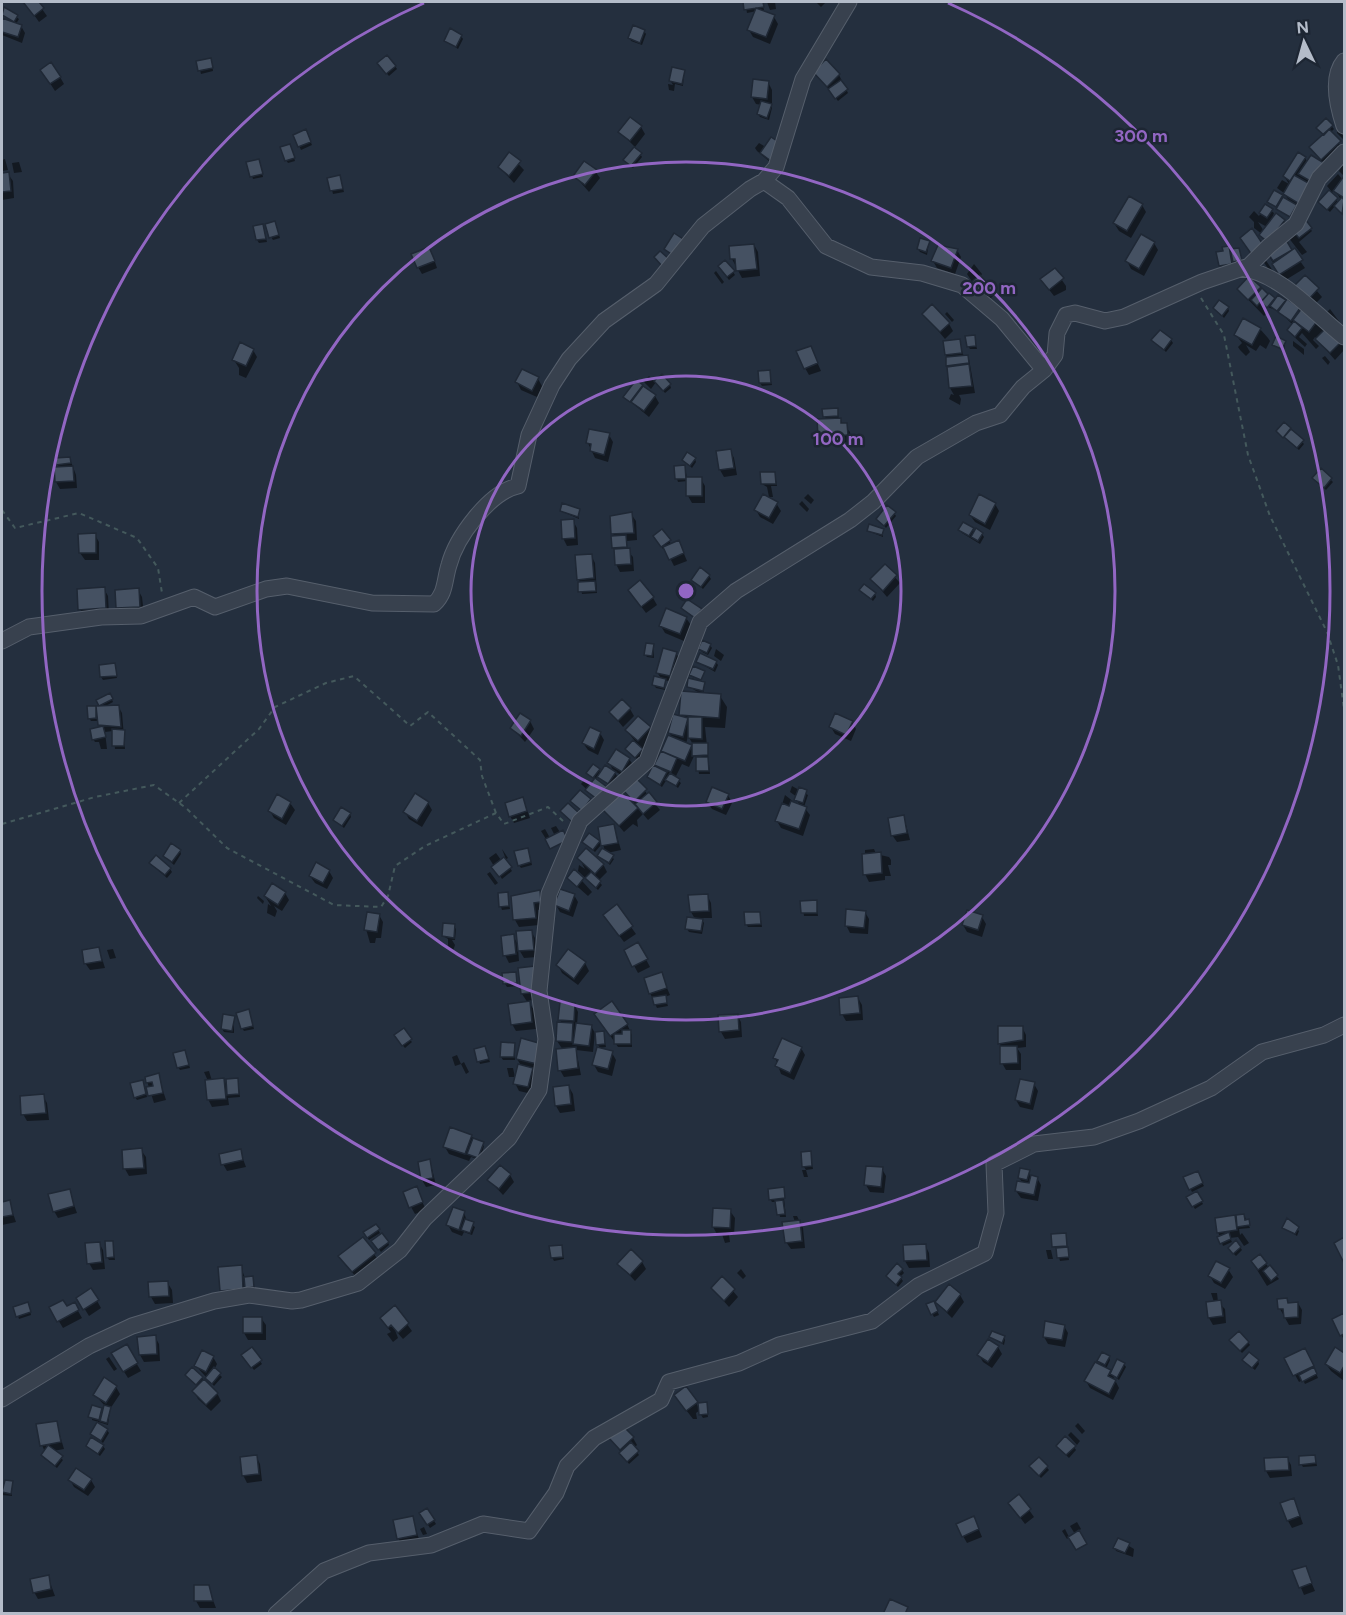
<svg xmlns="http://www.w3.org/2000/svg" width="1346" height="1615" viewBox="0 0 1346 1615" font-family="Figtree,sans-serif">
	<rect width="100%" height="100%" fill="#242f3e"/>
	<path fill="#0007" fill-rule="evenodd" d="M25 2H37L47 16 39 22Z
		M745 2H762L764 10 759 11 774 17 778 24 770 44 753 37 749 30 757 11 747 13Z
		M767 2H775L776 9 770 10Z
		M816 2H826L821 7Z
		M5 9 19 19 16 24 21 26 25 33 22 43 2 35V20L12 22 2 14Z
		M644 31 646 34 642 45 631 41 630 38Z
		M461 36 463 39 458 49 446 41Z
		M826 61 839 75 848 93 838 101 815 72Z
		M198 62 212 63 213 71 201 74Z
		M395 66 397 69 389 76 381 67Z
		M684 72 683 86 675 84 674 91 669 90 668 84 673 85 670 80Z
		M46 77H60L64 84 55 91Z
		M768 82 772 90V108L769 120 760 117 758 114 762 105 756 104 752 97Z
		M1326 120 1334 129 1330 133 1343 149 1293 217 1269 201 1275 192 1289 201 1284 193 1277 188 1282 180 1289 184 1284 176 1305 158 1308 163 1321 161 1311 148 1324 136 1320 131Z
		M641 127 645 134 635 147 620 132Z
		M1337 129 1344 136V140L1337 133Z
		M307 134 312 145 301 150 295 136Z
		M759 143 764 146 776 167 757 151 755 148Z
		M291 149 295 161 288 163 286 160Z
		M509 154 524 170 514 183 499 167Z
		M640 154 642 157 633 168 625 160Z
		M5 159 8 170 2 171V160Z
		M19 162 22 172 14 173 12 163Z
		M1344 163V176L1339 171Z
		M260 164 263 177 253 179 252 176Z
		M595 171 600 178 589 192 575 176Z
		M2 174H8L13 181 14 198 2 200Z
		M1338 174 1343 180 1344 178V216L1335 206 1330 212 1320 203 1331 191 1327 186ZM1335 190 1341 200 1339 203 1331 194Z
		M340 177 344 192 333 194 329 179Z
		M1142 205 1146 212 1131 238 1119 231 1114 223Z
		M1265 206 1274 213 1270 223 1284 221 1288 228 1285 240 1305 268 1284 281 1263 246 1265 243 1262 234 1254 228V222L1249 217 1254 211 1259 216ZM1258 222 1267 227 1264 232 1262 228Z
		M1305 222 1312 231 1299 242 1307 252 1302 255 1288 237Z
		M276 225 280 238 273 240 271 237Z
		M263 226 267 242 259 243 257 240Z
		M929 242 927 255 920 252 918 249Z
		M1154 243 1158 250 1144 276 1131 269 1127 261Z
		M754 245 758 252 760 276 742 278 732 259Z
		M1228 247 1230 251 1239 249 1242 263 1222 269 1220 266Z
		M957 250 961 257 955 274 937 268 933 261Z
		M433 256 437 268 422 274 418 267Z
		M1265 259 1275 274 1273 276 1263 261Z
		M974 264 982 274 980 277 994 295 986 303 967 274Z
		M721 270 733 272 735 275 729 280Z
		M1055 270 1066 286V290L1054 296 1047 287Z
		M716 271 724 282 722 284 714 273Z
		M1305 277 1322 297 1313 306 1295 287Z
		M1260 288 1276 301 1299 309 1342 341 1344 350 1335 360 1315 337 1313 340 1319 346 1316 349 1302 333 1299 337 1307 344 1305 347 1291 334 1289 330 1293 325 1280 312 1261 304 1267 313 1264 316 1238 289Z
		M1215 308H1228L1229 311 1224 318Z
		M1330 309 1341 324 1325 314Z
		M947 312 954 320 952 322 945 314Z
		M924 314 949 324 953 331 945 339Z
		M1244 320 1260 329 1268 338 1270 341 1266 349 1260 345 1256 351 1246 345 1250 352 1246 356 1240 350 1238 347 1242 343 1236 335Z
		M974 336 977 349H970L968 346Z
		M1153 340H1171L1173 343 1166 352Z
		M959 341 964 357 969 359 975 393 959 395 961 399 960 405 949 399 951 394 954 395 950 388 946 354Z
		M1293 341 1304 349V355L1293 346Z
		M1285 342 1284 351 1274 344Z
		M253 350 257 357 246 378 239 375V368L234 360Z
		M814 355 821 371 809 375 805 368Z
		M1325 356 1330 362 1328 365 1322 358Z
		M769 372 772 385 762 386 760 383Z
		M649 376 655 382 670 385 671 388 665 393 656 382 651 389 644 382Z
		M538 379 542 386 537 397 521 390 517 382Z
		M642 386 655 396 659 403 649 417 625 397Z
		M837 409 839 419 850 432 851 442 824 444 820 437 827 420 825 417Z
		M1284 424 1304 444 1299 450 1278 432Z
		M609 435 613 442 608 462 595 458 588 443Z
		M730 450 734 458 737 475 724 477 720 470Z
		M70 459 76 475 77 488 60 489 56 482 60 468 57 464Z
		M695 459 696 462 692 468 683 460Z
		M685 467 687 478 701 479 705 486V503H692L688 496V481L678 482 677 479Z
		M1321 470 1333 482 1326 490 1314 478Z
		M775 474 777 486H771L773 497H769L767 487 762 484Z
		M808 494 814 500 811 504 804 498Z
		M802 501 809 509 807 512 799 504Z
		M776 503 781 511 773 524 760 517 756 510Z
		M995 504 999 511 990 530 975 522 970 515Z
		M579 510V519L561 511Z
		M894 513 896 516 886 528 878 519Z
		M631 514 636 521 637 540 627 541V550L633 557 634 571 620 572 616 564 612 517Z
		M573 521 577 528 578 545 567 546 563 538Z
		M964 524 975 532 982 534 984 537 980 544 962 533 960 530Z
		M883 530V537L868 531Z
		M95 535 99 542V560H85L80 553Z
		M655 537 669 541 672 545 682 549 687 561 674 566 665 548 663 549Z
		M591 555 595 563 597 593 582 594 579 579Z
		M885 566 900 583 887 597 872 579Z
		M709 576 711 579 703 589 693 580Z
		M104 589 108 596 109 615 84 617 80 609Z
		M138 590 142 597 144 614 122 615 118 608Z
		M861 590 875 594 876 597 873 601Z
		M634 597 653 598 657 605 646 613Z
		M686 618 691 625 684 641 665 633 661 626Z
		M653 645 654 658 647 657 645 654Z
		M710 645 712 648 708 655 702 652 700 649Z
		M716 649 724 655 721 661 714 656Z
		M676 653 680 660 674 683 665 680V690L656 688 654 685 662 680 657 672Z
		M698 662H716L718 665 715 672Z
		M114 664 117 678 103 680 101 677Z
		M692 678 704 684V694L720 696 727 707 725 728 705 727 710 774H699L697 758 694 756 689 767 682 764 675 778 681 783 678 788 667 779 662 787 648 777 659 769 656 765 669 737 673 739 669 732 683 719 681 714 701 694 688 686 694 681ZM688 736 694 746V751L686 744Z
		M110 695 113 702 104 707 118 706 122 713 125 749H115L113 731 105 732 107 749H101L99 742H95L93 739 101 728 99 721H91L89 718 95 708 99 714 101 708 98 701Z
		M630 709 634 716 623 727 611 712Z
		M521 715 530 721 534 729 525 742 512 728Z
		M852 722 856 729 851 741 835 734 831 727Z
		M650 728 654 735 642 749 644 753 638 760 627 749 634 740 627 731Z
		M600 733 604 740 598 755 588 750 583 743Z
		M629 759 634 766 626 778 613 770 609 763Z
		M599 770 601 774 615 773 617 776 610 786 598 776 595 780 599 801 581 784 585 779 591 786 595 780 588 773Z
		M636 780 660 810 648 820 643 814 637 820 638 827 633 824 624 832 605 810 632 803 625 790Z
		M792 786 808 795 804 807 810 815 803 836 781 828 777 821 785 795 799 806 797 797 790 792Z
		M728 795 732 803 726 815 712 809 707 802Z
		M523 799 530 818 514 823 510 816Z
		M290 803 295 810 286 825 274 818 270 811Z
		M428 803 432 810 422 827 409 819 405 812Z
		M350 814 351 817 344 828 334 820Z
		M904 817 910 840 897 842 892 835Z
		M556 826 565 840 551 847 541 831 545 829 550 838 555 836 551 828Z
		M614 826 621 850 607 853 614 859 610 865 599 856 604 848 599 828Z
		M584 842H599L601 845 595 852Z
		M502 849 508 858 505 860 512 871 502 879 489 858 496 853 501 860 505 857Z
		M874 849 876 854 889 857 891 860V865H888L891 876H885V880L869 882 865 874V850Z
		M180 851 181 854 174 865 164 856Z
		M529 852 532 865 521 868 519 865Z
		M579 858 603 864 607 872 598 881 602 885 598 890 578 871 579 865 585 869Z
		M153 866 170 869 172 872 167 878Z
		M329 871 333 878 327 889 315 883 310 876Z
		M490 872 498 883 495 885 487 874Z
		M574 872 592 892 588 896 571 881Z
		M539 892 544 909 538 910 539 925 519 927 515 920 512 898Z
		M285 893 289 900 282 911 274 906 277 911 275 917 267 913 268 904 271 906 265 896Z
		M507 894 510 909 502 910 501 907Z
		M574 895 578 902 573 917 560 912 556 905Z
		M707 895 711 903 712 918H701L704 923 702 934 689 932 687 929 695 919 691 912Z
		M258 896 264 901 263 904 257 898Z
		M802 902H816L818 916H804Z
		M865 912 869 919 868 934 850 933 846 925Z
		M760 913 762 927H748L746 924Z
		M379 915 383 922 381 938H376L375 943H370L366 929Z
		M982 917 986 924 982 937 967 932 963 925Z
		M609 922 631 927 636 934 624 942Z
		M454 926 456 929 455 940H452L455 945 453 951 448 950V939L443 936Z
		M531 931 535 938 537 957 524 958 518 948 519 961 509 963 505 955 513 936 519 946Z
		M638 944 650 967 638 973 626 951Z
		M99 949 105 968 90 970 85 963Z
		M113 949 116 958 110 959 107 950Z
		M585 963 589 971 578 985 562 973 558 965Z
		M520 969 540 999 528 1001 534 1010 536 1029 516 1031 512 1024 528 1003 522 994Z
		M515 974 517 986 507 987 505 984Z
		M661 974 670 995 665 997 668 1006 657 1008 650 993Z
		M858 998 862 1005 863 1020 846 1021 842 1014Z
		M574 1004 578 1012 577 1025 591 1026 595 1033 593 1052 576 1050 581 1075 564 1077 560 1070 563 1050 557 1041 562 1024 560 1020Z
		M250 1014 254 1029 244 1031 242 1028Z
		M737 1015 741 1022 742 1037 725 1039 721 1032Z
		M234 1017V1033L224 1032 222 1029Z
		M600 1021 627 1024 632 1035V1047H618Z
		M1022 1027 1026 1035V1047L1017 1048 1021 1054V1070H1006L1002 1063 1000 1043Z
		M603 1033 606 1047 600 1048 598 1045Z
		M397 1039 410 1040 412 1042 405 1048Z
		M522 1040 541 1071 532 1069 536 1077 532 1094 519 1091 515 1083 522 1067 517 1059Z
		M514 1044 515 1060H503L501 1057Z
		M801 1048 805 1055 794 1080 781 1074 775 1057Z
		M486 1051 490 1062 480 1064 479 1061Z
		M612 1053 616 1060 612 1076 598 1072 594 1065Z
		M186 1055 190 1068 180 1070 178 1067Z
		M457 1055 461 1064 464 1062 469 1072 466 1074 461 1064 455 1066 452 1057Z
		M507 1068H513L515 1077H509Z
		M209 1071 212 1081 224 1080 228 1088 238 1080 240 1097 228 1098 229 1105 212 1107 208 1099V1081L204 1072Z
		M158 1075 166 1100 154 1103 146 1078Z
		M144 1084 147 1097 137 1100 135 1097Z
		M1034 1084 1038 1091 1033 1110 1020 1107 1016 1100Z
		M569 1087 573 1094 575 1111 560 1113 556 1106Z
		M43 1096 47 1103 49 1120 27 1121 23 1114Z
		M471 1136 484 1146 480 1160 471 1157 469 1161 449 1154 445 1147Z
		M141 1150 146 1157 147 1174 129 1176 125 1169Z
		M240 1151 246 1167 227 1171 223 1164Z
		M810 1152 813 1169 806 1170 808 1177H804L802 1170H806L804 1167Z
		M430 1161 436 1185 426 1187 422 1180Z
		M882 1169 886 1176 884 1193 870 1192 866 1185Z
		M1029 1172 1030 1177 1037 1178 1041 1185 1038 1201 1021 1198 1016 1191 1023 1183 1019 1178Z
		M1197 1173 1204 1186 1192 1192 1185 1178Z
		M510 1175 514 1182 503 1195 489 1180Z
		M416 1188 426 1210 415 1214 411 1207Z
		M783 1189 786 1217H780L777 1202H772L770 1199Z
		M69 1191 77 1213 58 1218 54 1211Z
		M1197 1193 1203 1204 1195 1209 1188 1198Z
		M9 1202 16 1222 2 1225V1204Z
		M714 1210 730 1211 735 1218 734 1235H729L730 1242 725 1243 722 1234H717L713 1227Z
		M464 1212 467 1222 475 1227 472 1235 464 1232 462 1236 452 1232 448 1225Z
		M1244 1215 1250 1228 1239 1229 1240 1235 1242 1233 1249 1243 1244 1246 1238 1237 1230 1238 1232 1242 1223 1246 1218 1232 1234 1217 1239 1225Z
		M793 1216H797L803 1228 805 1248 791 1249 786 1242 795 1222Z
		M1288 1220 1299 1231 1297 1236 1284 1228Z
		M376 1226 380 1233 369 1240 365 1233Z
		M1065 1234 1069 1260 1060 1261 1053 1236Z
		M363 1239 379 1261 357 1278 344 1263Z
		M373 1241 388 1242 389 1245 381 1252Z
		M112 1242 115 1260H109L107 1257Z
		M99 1243 103 1250 105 1269 93 1270 89 1263Z
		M925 1245 929 1253 930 1267 909 1268 905 1261Z
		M561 1246 564 1259 554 1261 552 1257Z
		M1240 1247 1242 1250 1236 1256 1231 1251Z
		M1046 1250H1051L1053 1259H1048Z
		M1259 1256 1279 1279 1267 1286 1254 1265Z
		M642 1262 646 1269 635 1281 619 1264Z
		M241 1267 245 1278H252L255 1290 246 1287V1296L225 1298 221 1290Z
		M741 1269 746 1276 743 1279 737 1273Z
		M1228 1269 1233 1277 1225 1289 1214 1283 1210 1276Z
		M902 1270 904 1273 900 1277 903 1281 898 1287 888 1276Z
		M722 1278 738 1297 729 1307 712 1288Z
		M167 1282 172 1290 173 1303 155 1304 151 1297Z
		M91 1290 101 1308 89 1316 78 1298Z
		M1211 1293H1217L1218 1302 1225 1309 1226 1323 1213 1325 1209 1318 1214 1302Z
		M960 1295 964 1302 952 1318 937 1303Z
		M1286 1300 1289 1304 1298 1303 1302 1310 1301 1324 1289 1325 1284 1316 1280 1309Z
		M74 1304 82 1318 63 1328 51 1308H67Z
		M928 1305 935 1306 939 1315 934 1317Z
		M29 1307 31 1315 19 1319 18 1316Z
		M395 1308 412 1331 403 1339 395 1330 398 1338 393 1342 387 1334 391 1332 381 1319Z
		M1344 1314V1340L1334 1320Z
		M244 1318H261L266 1325V1340H248L244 1333Z
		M1064 1326 1068 1333 1065 1347 1048 1344 1044 1337Z
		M155 1337 159 1344 160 1361 144 1362 140 1355Z
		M991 1337H1004L1005 1340 1004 1345Z
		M1248 1342 1250 1345 1242 1353 1233 1343Z
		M126 1346 141 1371 128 1378 113 1354Z
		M998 1347 1002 1354 992 1368 983 1362 979 1355Z
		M1336 1349 1344 1354V1381L1331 1371 1326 1364Z
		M109 1357 117 1369 114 1371 106 1359Z
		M213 1357 217 1364 214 1370 222 1377 214 1386 196 1366Z
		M1109 1357 1110 1360 1106 1369 1112 1374 1124 1364 1126 1367 1119 1380 1113 1376 1119 1388 1113 1400 1090 1388 1086 1381 1102 1367 1099 1361Z
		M1309 1357 1318 1378 1305 1384 1303 1380 1299 1382 1286 1359Z
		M245 1359 260 1361 262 1364 254 1370Z
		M1258 1361 1259 1364 1255 1370 1246 1363Z
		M189 1378H202L217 1393 221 1401 211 1411 198 1399 194 1391 198 1387Z
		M116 1387 120 1394 110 1409 108 1425 92 1420 93 1407 104 1410 105 1406 95 1395Z
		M680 1402 696 1403 700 1410 696 1413 697 1419H693Z
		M706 1404 708 1417 703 1418 701 1415Z
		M56 1422 64 1449 53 1451 63 1460 57 1468 44 1458 43 1455 45 1452 42 1445Z
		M1078 1423 1085 1431 1082 1434 1075 1426Z
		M107 1430 109 1433 103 1443 92 1434Z
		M1071 1432 1080 1441 1077 1445 1068 1435Z
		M611 1438H633L637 1445 634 1448 639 1455 629 1464Z
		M88 1446H103L105 1449 100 1456Z
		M1074 1447 1076 1450 1069 1458 1060 1449Z
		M256 1456 260 1464 262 1481 247 1483 243 1475Z
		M1315 1456 1317 1466 1303 1467 1301 1464Z
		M1287 1458 1291 1465 1292 1476 1270 1478 1266 1471 1265 1460Z
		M1039 1459 1049 1470 1041 1478 1033 1469Z
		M70 1480H91L95 1487 88 1496 74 1487Z
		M12 1483V1496L2 1495V1487Z
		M1010 1504 1029 1510 1034 1517 1025 1524Z
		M1297 1507 1303 1524 1292 1528 1288 1521Z
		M427 1510 436 1524 430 1528 421 1514Z
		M412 1518 420 1542 402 1545 398 1538Z
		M1077 1522 1081 1529 1075 1534 1070 1526Z
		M977 1525 982 1537 967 1543 963 1536Z
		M424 1527 427 1534 423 1535 420 1529Z
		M1065 1529 1069 1537 1067 1539 1062 1531Z
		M1119 1540 1134 1549 1133 1557 1116 1551 1115 1548Z
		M1305 1568 1315 1591 1304 1595 1294 1571Z
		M48 1577 55 1596 38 1599 34 1592Z
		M208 1587 216 1608H200L196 1601Z"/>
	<path fill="#455162" stroke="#1f2835" stroke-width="1.5" d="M23 2H39L44 8 34 16Z
		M743 2H763L764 7 744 10Z
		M4 7 18 15 14 22 2 15Z
		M756 8 775 15 766 37 747 30Z
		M2 18 22 25 18 37 2 32Z
		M633 25 645 30 640 43 628 38Z
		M450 28 462 35 456 47 444 41Z
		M387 55 396 66 386 74 377 63Z
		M211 58 213 68 198 71 196 61Z
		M826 59 840 74 827 87 813 72Z
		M51 62 61 77 50 84 40 70Z
		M672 67 685 70 682 84 669 81Z
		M753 79 769 81 767 99 751 97Z
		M841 80 848 89 835 99 828 89Z
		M761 101 772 104 767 118 757 114Z
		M630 117 642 126 630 141 618 132Z
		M1326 118 1333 125 1324 135 1316 128Z
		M306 129 311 142 298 147 293 135Z
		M1329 129 1341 141 1321 160 1309 147Z
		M771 137 783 145 771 161 760 153Z
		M290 144 295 158 285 161 280 147Z
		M634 147 642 153 631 166 623 160Z
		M509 152 521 161 509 176 498 167Z
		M1298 152 1306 157 1290 181 1283 176Z
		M1311 155 1324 163 1312 182 1298 174Z
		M259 159 263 174 250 177 246 162Z
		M584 161 597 170 585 185 573 176Z
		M9 172 11 191 2 192V173Z
		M340 175 343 189 330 191 327 178Z
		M1294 175 1312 185 1301 205 1283 194Z
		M1344 176V198L1333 191Z
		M1274 190 1283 195 1276 207 1267 202Z
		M1329 190 1338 198 1327 210 1318 202Z
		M1129 196 1143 204 1127 231 1113 223Z
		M1283 197 1297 205 1290 217 1276 209Z
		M1342 197 1344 200 1342 214 1334 206Z
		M1265 204 1273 209 1267 218 1259 213Z
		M1276 213 1285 220 1268 242 1259 235Z
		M1305 219 1312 228 1299 238 1292 230Z
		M275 221 279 235 269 238 265 224Z
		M263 224 266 239 256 240 253 226Z
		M1252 228 1264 246 1252 255 1240 238Z
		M674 233 683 239 673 255 664 249Z
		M1141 234 1155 242 1139 269 1125 261Z
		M920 238 930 241 926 252 917 249Z
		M1285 238 1292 250 1273 261 1266 250Z
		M754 244 757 269 736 271 735 259H730L729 246Z
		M938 245 958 249 951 268 931 261Z
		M1229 246 1232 264 1219 266 1216 252 1223 251 1222 247Z
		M429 247 435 261 417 268 411 254Z
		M1239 248 1242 260 1233 262 1230 249Z
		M1295 248 1303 260 1279 275 1272 264Z
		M660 251 669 259 662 266 654 257Z
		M725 260 735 271 727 277 718 266Z
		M1055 268 1064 278 1049 290 1040 279Z
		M980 275 991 287 981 296 969 284Z
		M1305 275 1319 288 1308 300 1293 287Z
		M1249 276 1261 287 1248 300 1237 289Z
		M1262 288 1268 294 1257 306 1251 300Z
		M1269 293 1275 298 1267 308 1261 302Z
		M1278 295 1286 300 1277 311 1270 306Z
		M1287 299 1300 308 1291 321 1278 312Z
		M1219 300 1229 307 1222 316 1213 308Z
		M932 304 950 323 940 332 922 314Z
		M1302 308 1318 320 1309 332 1293 320Z
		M1243 318 1261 328 1252 345 1234 335Z
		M1294 321 1302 328 1295 337 1287 330Z
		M1328 326 1343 340 1330 353 1315 339Z
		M1160 330 1172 339 1164 350 1151 340Z
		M975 335 976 346 967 347 965 336Z
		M1276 336 1286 341 1282 349 1272 345Z
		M960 339 962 353 945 355 943 341Z
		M240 342 254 349 246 366 232 360Z
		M811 346 818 363 804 369 796 351Z
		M968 355 969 363 946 366V357Z
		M969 364 972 386 949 388 947 367Z
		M522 369 539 377 532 391 515 382Z
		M770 370 771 383H759L758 371Z
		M662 374 671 384 663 391 654 381Z
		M636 380 643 385 630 402 623 397Z
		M643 386 656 395 644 411 631 402Z
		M838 408V416L823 417 822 409Z
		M841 418V423H847L848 435 818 437 817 419Z
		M1284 422 1291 428 1283 438 1276 431Z
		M589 429 610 433 604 455 590 451 591 444 586 443Z
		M1291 429 1304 440 1297 448 1284 437Z
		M731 449 734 468 719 470 716 451Z
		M687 452 696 458 690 466 682 460Z
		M70 457 71 463 56 465 55 458Z
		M685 465 686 479H675L674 466Z
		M73 466 74 481 55 482 54 467Z
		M1321 468 1332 478 1324 488 1312 478Z
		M760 472H775L776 484H761Z
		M686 477H702V496H686Z
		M763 494 778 502 769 518 754 510Z
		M979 494 996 503 985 524 969 515Z
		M562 503 580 509 578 517 560 511Z
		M887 505 896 512 884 526 876 519Z
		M632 512 634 533 611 534 610 516Z
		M574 519 575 538 562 539 561 520Z
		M963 522 974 528 969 536 958 530Z
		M869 524 884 529 882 535 867 531Z
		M976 528 983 533 978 541 971 537Z
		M662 529 671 540 661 547 653 536Z
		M96 533V553H79L78 534Z
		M626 535 627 547 612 548 611 536Z
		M679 540 684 553 669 560 663 547Z
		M630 548 631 564 615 565 614 549Z
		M592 554 594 578 577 580 575 555Z
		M885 564 897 575 883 591 870 579Z
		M700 567 710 575 701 587 691 580Z
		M640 580 654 597 641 607 628 590Z
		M595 581 596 591 578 592V582Z
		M864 584 876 593 871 599 859 590Z
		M105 587 106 608 78 610 77 589Z
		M139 588 140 607 116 608 115 590Z
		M687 599 702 609 695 618 681 608Z
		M666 608 687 617 680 634 659 626Z
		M702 640 711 644 707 653 698 649Z
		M646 643 654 644 652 656 644 655Z
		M663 648 677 652 670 676 656 673Z
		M700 653 717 661 713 669 696 662Z
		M115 663 117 676 100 677 99 665Z
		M693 666 705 671 701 680 689 675Z
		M654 676 666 679 664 688 652 685Z
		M688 678 705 682 703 691 687 687Z
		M681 691 721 694 719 718 679 715Z
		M110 693 113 699 99 706 96 700Z
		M622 699 631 708 618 721 609 712Z
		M119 705 121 727 98 725 96 706Z
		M87 706H96V718L88 719Z
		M520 713 531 720 521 736 510 728Z
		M835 713 853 721 846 735 829 727Z
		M673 714 688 718 683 737 668 733Z
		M638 716 651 727 638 741 625 730Z
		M688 717H702V739L688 738Z
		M103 726 106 737 92 740 90 729Z
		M590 727 601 732 594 749 582 743Z
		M112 729 125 730 124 746H112Z
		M668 735 692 745 685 761 661 751Z
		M633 740 643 749 635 758 625 749Z
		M692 743H708V755L692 756Z
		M616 749 630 758 622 772 607 763Z
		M661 751 677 758 671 772 654 765Z
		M696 757H708L709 771H696Z
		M593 764 600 769 593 778 586 773Z
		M605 765 616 772 608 784 597 777Z
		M653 765 667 772 660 785 647 777Z
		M670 773 680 779 676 786 665 780Z
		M595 778 607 787 597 799 585 790Z
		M636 778 647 789 634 802 623 790Z
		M712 787 729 794 722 809 706 802Z
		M799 787 807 790 803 803 794 800Z
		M580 790 591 799 582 811 570 801Z
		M622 792 638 808 619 826 603 810Z
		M649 792 657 802 643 814 635 804Z
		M415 793 429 802 417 821 403 812Z
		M277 794 291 802 282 819 268 811Z
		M523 797 527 811 509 817 505 803Z
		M791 801 807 807 799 829 775 821 782 803 789 806Z
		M568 803 579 813 572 822 560 811Z
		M341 807 351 813 342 826 333 820Z
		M904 815 907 833 891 836 888 818Z
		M614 824 618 843 601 846 598 827Z
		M563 830 568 840 550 849 545 839Z
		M589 833 600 841 593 850 582 842Z
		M171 843 181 850 172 862 163 856Z
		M528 848 531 862 518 866 514 851Z
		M586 848 604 864 595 874 577 858Z
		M602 848 614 855 609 863 597 856Z
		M881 852 882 873 863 875 862 854Z
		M156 855 171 868 165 875 149 863Z
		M504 857 512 867 499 877 491 867Z
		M316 862 330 870 323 883 309 876Z
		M574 869 584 878 577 887 567 878Z
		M591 872 601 881 596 888 585 878Z
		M272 883 286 892 278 905 264 896Z
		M560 889 575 894 569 911 554 905Z
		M540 890 541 902 534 903 536 918 513 920 511 896Z
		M508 892 509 906 499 907 498 893Z
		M708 894 709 911 690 912 688 895Z
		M817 900V913H801L800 901Z
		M617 904 633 926 619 936 603 915Z
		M846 909 866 911 864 928 845 926Z
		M967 910 983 915 978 930 962 925Z
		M367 912 380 914 377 932 364 930Z
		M744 912H760L761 924 745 925Z
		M687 917 703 919 701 931 685 929Z
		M443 923 455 924 454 938 442 936Z
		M532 930 534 950 518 951 516 931Z
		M514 934 516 954 503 956 501 936Z
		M638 942 648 959 632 967 624 950Z
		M99 947 102 961 84 964 82 950Z
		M568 949 586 962 574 979 556 965Z
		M535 966 537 992 521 994 518 968Z
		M516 972 517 983 503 984 502 973Z
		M662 972 667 988 649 994 644 978Z
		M666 995 667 1003 654 1005 652 997Z
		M858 996 860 1013 840 1015 839 998Z
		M530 1001 532 1022 511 1025 508 1004Z
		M612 1001 628 1024 610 1036 594 1014Z
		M560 1002 575 1003 574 1021 558 1020Z
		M249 1009 253 1026 241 1029 236 1013Z
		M223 1014 235 1016 232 1031 221 1029Z
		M738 1014 739 1030 719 1032 718 1015Z
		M557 1022 573 1023 572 1042 556 1041Z
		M576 1023 592 1025 589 1046 573 1044Z
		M998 1026H1023V1040L998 1044Z
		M404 1028 412 1039 402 1046 394 1035Z
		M622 1030H631V1044H614V1034H622Z
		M604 1031 605 1044 596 1045 595 1032Z
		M521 1038 542 1044 537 1064 516 1059Z
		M782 1038 802 1047 790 1073 775 1066 778 1060 773 1058Z
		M501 1042 515 1043 514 1057H500Z
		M485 1046 489 1059 477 1062 474 1049Z
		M1000 1046H1017L1018 1063 1000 1064Z
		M576 1047 578 1068 558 1071 556 1049Z
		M597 1047 613 1051 608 1069 592 1065Z
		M185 1050 189 1065 177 1068 173 1053Z
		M518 1064 533 1068 528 1087 513 1084Z
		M159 1073 163 1093 148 1096 146 1087 153 1086 152 1082 146 1083 145 1077Z
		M224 1078 226 1099 207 1100 205 1080Z
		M238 1078 239 1094 227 1095 226 1079Z
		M1020 1079 1035 1082 1030 1104 1015 1100Z
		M143 1080 146 1094 134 1098 130 1083Z
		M569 1085 571 1104 555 1106 553 1087Z
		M44 1094 46 1113 21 1115 20 1096Z
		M450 1127 472 1135 465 1154 443 1147Z
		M473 1138 484 1142 478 1158 467 1154Z
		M142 1148 144 1168 123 1169 122 1150Z
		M241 1149 243 1160 221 1165 219 1154Z
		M811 1151 812 1166 802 1167 801 1152Z
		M430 1159 433 1178 421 1180 418 1162Z
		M500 1165 511 1174 499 1189 487 1180Z
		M866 1166 883 1167 881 1187 864 1185Z
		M1020 1168 1030 1170 1027 1180 1018 1178Z
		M1198 1171 1203 1183 1189 1190 1183 1177Z
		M1031 1175 1038 1177 1034 1195 1015 1191 1017 1181 1029 1183Z
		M417 1186 423 1202 409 1208 403 1192Z
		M784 1187 785 1198 769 1200 768 1189Z
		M70 1189 74 1206 53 1212 48 1194Z
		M1197 1191 1203 1201 1192 1207 1186 1197Z
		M10 1200 13 1215 2 1217V1202Z
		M783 1200 785 1214 777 1215 775 1201Z
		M453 1207 465 1211 459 1230 446 1225Z
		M713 1208 731 1209 730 1228 712 1227Z
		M1244 1214 1245 1220 1249 1219 1250 1225 1237 1227 1236 1215Z
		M1235 1215 1237 1230 1217 1233 1215 1218Z
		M1287 1218 1299 1227 1295 1234 1282 1228Z
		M465 1219 474 1222 470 1233 461 1230Z
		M800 1220 802 1241 785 1243 782 1222Z
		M376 1224 380 1229 367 1238 363 1232Z
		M1229 1232 1231 1239 1220 1244 1217 1237Z
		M382 1233 389 1242 378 1250 371 1241Z
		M1066 1233 1067 1246 1052 1247 1051 1234Z
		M363 1237 376 1253 352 1272 338 1256Z
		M1344 1237V1263L1334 1243Z
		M1236 1240 1241 1247 1233 1254 1228 1248Z
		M105 1241H113L114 1257 106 1258Z
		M100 1242 102 1262 87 1264 85 1243Z
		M926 1244 927 1260 904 1261 903 1245Z
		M562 1245 563 1257 551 1258 549 1246Z
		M1068 1247 1069 1257 1057 1258 1056 1248Z
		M631 1249 643 1261 630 1275 617 1264Z
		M1260 1254 1267 1263 1258 1270 1251 1261Z
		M1216 1261 1230 1268 1221 1283 1208 1276Z
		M897 1263 903 1269 898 1274 902 1277 896 1285 886 1276Z
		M242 1265 243 1289 220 1291 218 1267Z
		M1270 1265 1278 1275 1271 1281 1263 1271Z
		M253 1276 254 1287 245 1288 244 1277Z
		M722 1276 735 1289 724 1301 711 1288Z
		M168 1281 169 1296 149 1297 148 1282Z
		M949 1284 961 1294 947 1312 935 1302Z
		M91 1288 99 1300 83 1310 76 1298Z
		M1287 1298 1288 1303 1298 1302V1317L1284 1318 1283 1309H1278L1277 1299Z
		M63 1300 67 1306 75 1302 79 1310 57 1322 49 1307Z
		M1221 1300 1223 1316 1208 1318 1206 1302Z
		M934 1301 938 1311 931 1315 926 1304Z
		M28 1302 31 1312 16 1317 13 1307Z
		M395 1305 409 1323 398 1333 391 1325 388 1328 380 1318Z
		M1344 1313V1334L1340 1336 1332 1319Z
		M243 1317H262V1333H243Z
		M1045 1321 1065 1325 1062 1340 1043 1337Z
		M992 1331 1005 1336 1002 1343 989 1337Z
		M1239 1331 1249 1342 1240 1351 1229 1340Z
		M156 1335 157 1354 139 1355 137 1337Z
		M988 1339 999 1346 988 1362 977 1355Z
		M127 1344 138 1363 123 1372 111 1353Z
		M252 1347 262 1360 251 1368 241 1355Z
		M1335 1347 1344 1353V1366L1340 1373 1325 1364Z
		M1305 1348 1314 1366 1293 1376 1284 1358Z
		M202 1350 214 1356 206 1372 194 1366Z
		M1102 1352 1110 1356 1105 1365 1097 1361Z
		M1249 1352 1259 1360 1252 1368 1242 1360Z
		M1117 1359 1125 1363 1117 1378 1110 1374Z
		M1095 1362 1111 1370 1108 1376 1116 1380 1109 1394 1084 1381Z
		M192 1367 203 1377 196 1385 185 1375Z
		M214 1367 221 1373 212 1384 205 1378Z
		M1314 1367 1317 1374 1302 1382 1299 1375Z
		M104 1377 117 1386 106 1403 93 1395Z
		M204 1379 218 1393 206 1405 192 1391Z
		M686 1386 698 1402 686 1411 674 1395Z
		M707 1402 708 1414 699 1415 698 1403Z
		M92 1405 102 1408 99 1420 88 1417Z
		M104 1405 111 1407 107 1423 100 1421Z
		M57 1421 61 1442 40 1446 36 1424Z
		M97 1422 108 1429 101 1441 90 1434Z
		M623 1426 634 1437 620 1450 609 1438Z
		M1065 1436 1076 1446 1066 1455 1056 1446Z
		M91 1437 104 1445 98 1454 86 1446Z
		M631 1442 639 1451 627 1462 619 1453Z
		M48 1445 63 1456 55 1466 41 1455Z
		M257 1455 259 1474 242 1476 240 1457Z
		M1315 1455 1316 1463 1299 1465V1456Z
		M1039 1457 1048 1466 1039 1476 1029 1466Z
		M1288 1457 1289 1470 1265 1471 1264 1458Z
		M76 1468 92 1479 84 1490 68 1480Z
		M5 1480 13 1481 11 1494 2 1492Z
		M1019 1494 1031 1509 1020 1518 1008 1503Z
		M1294 1498 1300 1516 1287 1521 1280 1503Z
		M427 1508 435 1520 427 1525 419 1513Z
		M413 1516 417 1535 397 1539 393 1520Z
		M974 1516 979 1529 962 1537 956 1524Z
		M1079 1530 1087 1544 1076 1550 1068 1537Z
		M1118 1538 1130 1543 1125 1553 1113 1548Z
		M1306 1566 1312 1583 1299 1588 1292 1570Z
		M49 1575 51 1589 33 1593 30 1579Z
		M194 1585H209L213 1601H194Z
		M890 1599 908 1607 905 1614H883Z"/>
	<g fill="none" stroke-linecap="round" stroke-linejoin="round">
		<g stroke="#565f6c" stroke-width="17">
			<path id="minor" d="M1344 61C1330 78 1338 108 1344 126
				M764 181 788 198 826 246 871 267 922 273 962 285 1002 319 1044 370
				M1241 268C1284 276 1311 311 1344 337
				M2 641 29 627 101 617 141 616 194 597 215 607 266 589 287 586 372 603 434 604C446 593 444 581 449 565 456 538 489 492 518 486L529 435 552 385 569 359 604 321 656 284 703 226 750 189 764 181 776 167 803 79 849 2
				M2 1399 89 1346 132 1326 214 1301 249 1295 292 1301 301 1300 358 1283 400 1250 425 1218 509 1138 539 1090 546 1039 539 991 549 894 580 821 647 761 700 622 736 591 850 520 873 502 917 457 976 423 1000 415 1023 387 1044 370 1055 355 1057 333 1066 315 1075 313 1105 321 1124 317 1202 282 1249 266 1269 246 1296 224 1319 178 1344 152
				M276 1614 324 1571 369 1553 431 1545 483 1524 529 1531 556 1493 567 1466 594 1438 661 1400 669 1382 739 1363 779 1345 872 1321 918 1286 985 1253 996 1213 994 1164 1034 1144 1094 1137 1139 1121 1211 1088 1262 1052 1324 1035 1344 1025"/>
		</g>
		<path stroke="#44595c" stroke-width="2" stroke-dasharray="4.5 4.5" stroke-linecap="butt" d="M1201 298 1224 335 1248 455 1270 516 1327 632 1338 665 1344 709V801
			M2 510 15 528 79 513 137 538 158 568 162 593
			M179 803 259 729 275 707 326 683 354 676 410 726 428 712 480 760 482 776 496 813
			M2 824 95 797 154 785 186 808 227 848 334 905 381 907 388 896 395 866 425 846 496 813 504 824 548 807 563 821"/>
		<use href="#minor" stroke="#38414e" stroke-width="15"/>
	</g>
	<g fill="none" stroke="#9266c3" stroke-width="3">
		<circle cx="686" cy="591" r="215"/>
		<circle cx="686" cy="591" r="429"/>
		<path d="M948 3A644 644 0 1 1 424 3"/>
	</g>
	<circle cx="686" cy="591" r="9" fill="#9266c3" stroke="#1d2633" stroke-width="3"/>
	<g font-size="18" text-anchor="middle" font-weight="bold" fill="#9266c3" stroke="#1d2633" stroke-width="5" stroke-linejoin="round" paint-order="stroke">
		<text x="1141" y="142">300 m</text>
		<text x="989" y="294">200 m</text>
		<text x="838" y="445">100 m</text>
	</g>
	<rect width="1346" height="1615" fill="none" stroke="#b4bcc9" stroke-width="6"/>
	<g transform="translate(1304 42) rotate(355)" stroke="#1d2633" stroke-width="4.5" paint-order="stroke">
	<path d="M0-4.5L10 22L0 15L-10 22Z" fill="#b4bcc9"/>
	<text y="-9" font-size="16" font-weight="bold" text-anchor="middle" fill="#b4bcc9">N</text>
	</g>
</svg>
